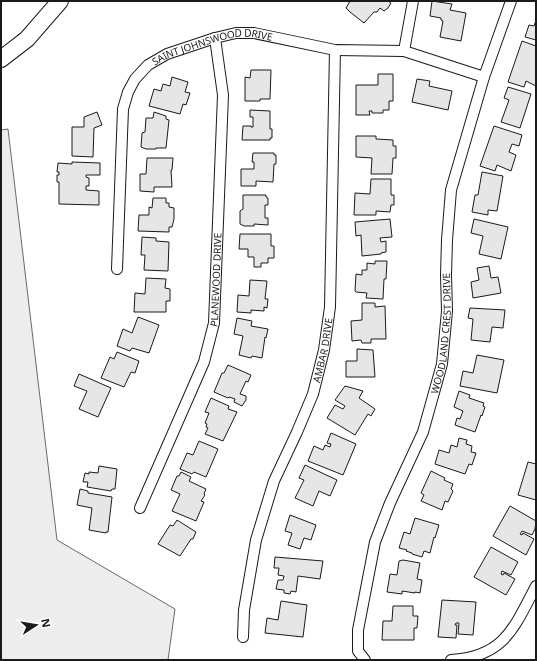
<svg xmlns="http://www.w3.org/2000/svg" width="537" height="661" viewBox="0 0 537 661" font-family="'Noto Sans',sans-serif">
	<rect width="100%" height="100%" fill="#fff"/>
	<path fill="#ededed" stroke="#6a6a6a" d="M8 129 57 540 175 609 168 660H1V130Z"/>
	<path fill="#e6e6e6" stroke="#1a1a1a" d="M350 1H388L391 3 388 8 384 11 380 8 377 12H374L364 23 350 12 346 8Z
		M432 1 452 4 450 10 466 13 461 41 440 37 443 21 441 20V18L430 16Z
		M536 20V40L525 37 529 25 534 26Z
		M522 41 536 46V86L526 81 524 87 508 82Z
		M251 70H271L270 99H260V101H245V77L250 78Z
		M378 74H393V101H389V110H383V113H372V111H369L370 115H356V85H378Z
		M172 77 188 82 185 92 190 93 186 105 183 104 180 114 149 106 154 89 161 91 163 84 170 86Z
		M417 79 430 81 429 86 452 91 448 110 412 102Z
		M508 87 531 94 520 128 501 122 509 100 504 98Z
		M250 110 270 111V129H272V138H270V140H242L243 126H251V127H253V117H250Z
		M97 112 102 125 94 128 93 157 72 156V127H84V117Z
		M154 112 166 116V119L169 120 166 148H156V149H146L141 147 142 133 145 132 146 118H153Z
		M494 126 522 135 519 146 512 144 509 152 516 155 511 171 497 165 495 171 480 166Z
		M356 136H376V139L393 140V146H396V158H393L392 174H371L372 158 356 157Z
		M253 153H274V155H276V164H274L273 182 256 181V186H241V169H254V162H252Z
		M147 158H173L172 170H171L172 187H154V192L140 191V174H146Z
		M72 162 100 163V175H86V177L89 178V186H86V190L99 191V205L59 204V182H57V175H59V172H57L58 163 72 164Z
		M482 172 503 176 497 211 488 210V215L472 212 475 195H478Z
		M371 179H391V195H394V205H391L390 212 376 211V215H354L355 193 370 194Z
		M243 195H266V197L268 198V205H265V218H268V225L254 224V226H244L240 224V211L243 209Z
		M153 198H166V203H169V207L174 208V219L172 227H169V232L138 231 139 215H149V207L152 208Z
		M390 219 392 237 380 238 381 242 386 241V252L381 253V254L362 256 361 235 356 236 355 222Z
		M474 219 508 227 501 259 479 254 483 236 471 233Z
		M240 234H271V246H274V258H268V263H261V267H254V257H248V249H239Z
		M142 237 156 238V241L169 242 168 271 144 270 145 255H141Z
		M375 261H387L386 279H384L383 299 366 298 367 293 356 292 355 291 356 274 362 275V270H367V263L375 264Z
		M489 266 491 278 498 277 501 293 473 298 471 282 479 280 477 268Z
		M146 278 166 279 165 288 170 289V301H166V312H134L135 293 145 294Z
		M250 280 267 281 265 299H268L267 308 264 307V311L251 310V313L237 312 238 295 249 296Z
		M362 303H375V307L385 306 386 339H371V343H362L361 340 352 341 351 321 362 320Z
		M470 308 505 310 503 328 492 327 490 342 471 340 473 319 468 318Z
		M138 317 159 325 149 353 132 348 130 351 117 346 123 329 132 333Z
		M237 318 252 321 251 326 268 329 266 338 265 337 262 358 252 356 251 358 239 355 243 336 234 334Z
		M357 349 373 350 375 377H346V361H357Z
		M117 352 139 361 135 373 131 372 124 387 101 378 110 357 114 359Z
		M477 355 504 360 497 393 460 386 463 371 473 373Z
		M228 365 251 375 248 382 246 381 240 394 246 396V400L242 406 234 402 235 399 229 397 228 398 214 392 222 373H224Z
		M79 374 111 388 98 417 79 409 87 391 74 386Z
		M345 386 363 391 359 398 375 409 371 416 368 414 355 435 327 418 335 405 343 409 345 406 335 400Z
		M459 391 470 395 469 398 484 403 483 406 485 407 482 416 481 415 475 432 455 425 457 418 460 419 463 411 454 407Z
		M211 398 229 406 228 409 237 412 223 441 205 434 208 428 206 427 207 424 205 423 209 413 205 412Z
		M331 433 356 444 343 475 308 461 314 446 323 450 325 445 330 447 331 444 327 443Z
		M459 438 467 440 466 444 472 446 471 452 476 453 472 465 469 464 465 474 435 464 439 450 449 453 451 445 457 447Z
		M199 441 218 449 206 477 194 472 192 474 180 469 187 453 193 455Z
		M528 462 536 464V500L518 495Z
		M305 465 337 480 330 496 319 491 313 506 295 498 304 480 299 478Z
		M99 466 117 469 115 489H112L111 491 87 487 88 482H83L85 473 89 474V472L98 473Z
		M431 471 445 478 444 480 453 484 451 489 453 491 448 502 445 501 442 510 421 501 424 495 421 493Z
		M181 472 191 477 189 481 206 489 204 494 205 495 201 501 204 502 196 521 172 511 180 494 171 490 177 476H179Z
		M80 489 88 491V493L112 497 108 532H106V533L89 530 92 508 77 505Z
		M510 506 536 521 535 529 532 535 522 531 520 534 522 535 523 533 534 539 526 555 493 536Z
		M290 515 316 525 311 540 304 538 300 549 288 545 292 533 285 531Z
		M415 518 439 525 435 538 434 537 430 553 424 551 422 557 412 554V553L406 551 407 550 399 548 404 532 410 534Z
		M177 520 196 532 193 539H191L180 556 158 544 170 525 173 526Z
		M491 547 518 562 511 575 502 571 501 574 503 575 504 573 515 579 506 595 474 577Z
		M275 557 323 561 320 579 298 576 296 592 291 591 290 594 284 593V590L276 589 278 580H283L284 576 278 575 279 568H274Z
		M403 560 420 563 417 579 422 580 420 593 415 592V593L402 591V594L387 592 390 574 397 575 399 561Z
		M442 600 476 602 473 635 458 634 459 623H456L455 625H457L456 638 438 637Z
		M281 601 307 605 303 637 265 633 267 618 278 620Z
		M393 606H413V616H418L417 628H414V640H382L383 621H392Z"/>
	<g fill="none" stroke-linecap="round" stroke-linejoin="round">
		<g stroke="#1a1a1a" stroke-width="12">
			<g id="street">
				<path d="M404 51 413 1"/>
				<path id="s1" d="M117 269 123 109 128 92 135 79 148 65 167 54 215 38 236 33H254L335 50 404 51 484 77"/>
				<path id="s2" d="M140 508 204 362 214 323 223 95 215 38"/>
				<path id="s3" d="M243 637 244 610 256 540 274 481 297 432 313 394 324 350 330 307 335 50"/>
				<path id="s4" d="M365 660 358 651V630L375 542 390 503 423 432 442 364 447 311 446 275 447 240 451 190 484 77 511 1"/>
				<path d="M451 660C504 657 514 628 536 586"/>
			</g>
		</g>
		<g stroke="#1a1a1a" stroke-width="18">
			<path id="primary" d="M1 59 27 39 60 1"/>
		</g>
		<use href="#street" stroke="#fff" stroke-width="10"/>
		<use href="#primary" stroke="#fff" stroke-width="16"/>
	</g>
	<g text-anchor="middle" stroke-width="3" stroke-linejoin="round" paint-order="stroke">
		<g font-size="10" fill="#1a1a1a" stroke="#fff">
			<text dy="4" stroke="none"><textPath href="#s1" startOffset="280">SAINT JOHNSWOOD DRIVE</textPath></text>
			<text dy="4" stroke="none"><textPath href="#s2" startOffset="243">PLANEWOOD DRIVE</textPath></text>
			<text dy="4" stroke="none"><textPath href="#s4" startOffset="343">WOODLAND CREST DRIVE</textPath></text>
			<text dy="4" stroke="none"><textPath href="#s3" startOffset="300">AMBAR DRIVE</textPath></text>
		</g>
	</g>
	<rect width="537" height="661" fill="none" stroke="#1a1a1a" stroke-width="4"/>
	<g transform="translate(36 625) rotate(78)" stroke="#ffffff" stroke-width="3" paint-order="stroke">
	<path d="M0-3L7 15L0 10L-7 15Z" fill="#1a1a1a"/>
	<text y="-6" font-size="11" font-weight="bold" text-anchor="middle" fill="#1a1a1a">N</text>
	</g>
</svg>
